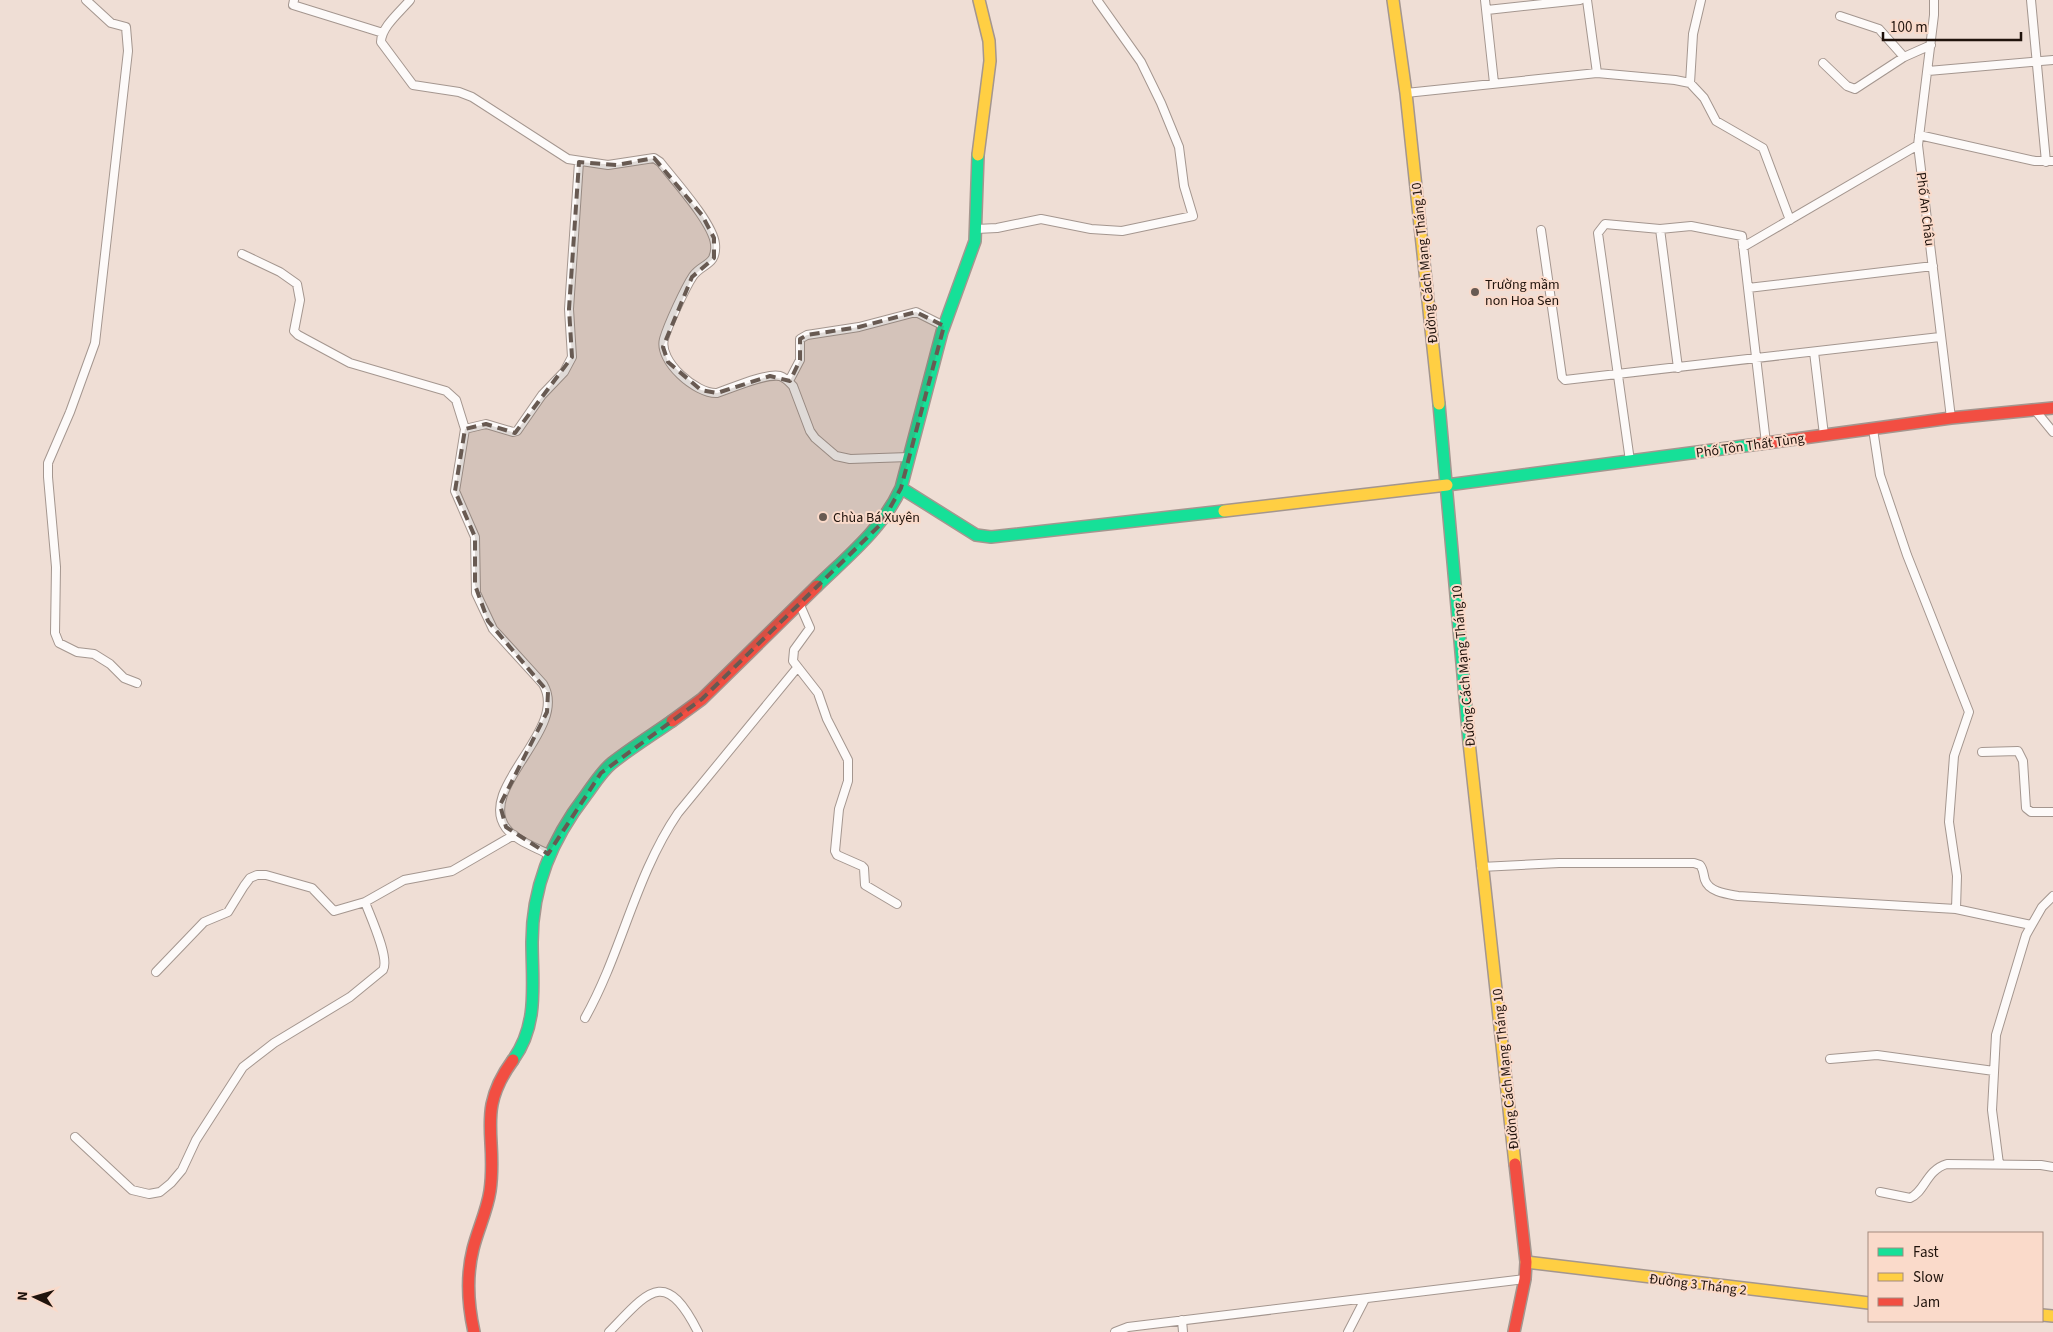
<svg xmlns="http://www.w3.org/2000/svg" width="2053" height="1332" viewBox="0 0 2053 1332" font-family="'Source Sans 3',sans-serif">
	<rect width="100%" height="100%" fill="#efded5"/>
	<g fill="none" stroke-linecap="round" stroke-linejoin="round">
		<g stroke="#a4968f" stroke-width="10">
			<path id="street" d="M86 0 111 23 126 27 128 51 95 343 70 412 48 463V477L56 567 55 633 59 643 77 652 94 654 110 664 124 678 137 683
				M294 0 293 5 383 33
				M410 0C401 11 381 27 381 42L413 85 459 92 472 97 568 159 608 165 654 158 660 162C674 180 713 223 715 244 717 266 702 263 693 276 685 288 668 325 664 339 658 361 696 394 717 393 732 388 765 373 780 376 786 378 789 382 793 386L810 431 815 438 836 456 850 459 909 457
				M1485 0 1494 83
				M1587 0 1597 73
				M1934 0V15L1918 145 1951 418
				M2031 0 2046 162
				M1487 10 1580 0
				M1840 16 1879 29 1904 57
				M1823 63 1847 86 1855 89 1904 57 1931 45
				M1928 71 2053 60
				M1690 83 1693 34 1701 0
				M1406 93 1597 73 1675 80 1690 83 1704 98 1716 121 1763 148 1790 220
				M1919 135 2035 161H2053
				M976 229 997 228 1041 219 1091 229 1122 231 1193 216 1184 186 1179 147 1161 103 1141 62 1097 0
				M1660 229 1678 368
				M1541 230 1562 377 1565 380 1940 337
				M1743 247 1918 145
				M242 254 280 272 297 284 300 300 294 331 298 335 350 363 446 391 456 400 465 429 455 491 475 537 476 593 493 629 543 684C570 729 476 788 506 828 515 840 535 847 548 854
				M1748 288 1933 266
				M1814 352 1824 435
				M789 381 800 360V339L807 335 859 327 916 312 944 326
				M2035 410 2053 432
				M465 429 486 424 513 432 517 431 542 395 564 372 572 357 569 309 579 162
				M1873 429 1880 475 1907 555 1969 712 1954 756 1949 822 1957 876 1956 909
				M1630 461 1598 233 1605 224 1660 229 1691 226 1742 236 1766 443
				M800 605 810 628 794 650 793 661 818 693 827 719 848 760V781L839 809 835 851 837 855 862 866 864 868 865 885 897 904
				M1982 752 2018 751 2023 761 2026 808 2031 812H2053
				M1481 867 1559 863H1694L1700 865C1704 870 1703 874 1705 880 1709 892 1727 894 1738 896L1956 909 2031 925
				M156 972 204 922 228 912 244 886 250 878 257 875H266L312 888 334 911 365 902 404 880 452 871 514 835
				M585 1018C622 952 635 876 678 813L797 668
				M1830 1059 1877 1055 1994 1071
				M75 1137 132 1190 149 1194 160 1192 171 1183 182 1170 196 1140 243 1067 274 1043 350 997 383 970C390 958 370 916 365 902
				M1999 1164 1992 1110 1996 1035 2026 935 2042 907 2053 896
				M1880 1192 1910 1198C1925 1192 1926 1170 1947 1164L2041 1165 2053 1167
				M1182 1320 1183 1332
				M609 1332C648 1292 665 1266 698 1332
				M1115 1332 1128 1327 1525 1279
				M1348 1332 1365 1299"/>
		</g>
		<g stroke="#a4968f" stroke-width="14">
			<path id="fast" d="M1439 404 1469 742
				M1447 485 1759 444
				M901 488 976 535 991 537 1224 511
				M817 586C849 555 882 529 901 488L942 332 975 241 978 155
				M513 1060C539 1024 532 984 532 942 532 886 552 839 586 795 594 784 602 771 612 763 631 748 652 735 672 721"/>
		</g>
		<g stroke="#a4968f" stroke-width="14">
			<path id="slow" d="M1393 0 1406 93 1439 404
				M978 155 990 61 989 41 979 0
				M1224 511 1447 485
				M1469 742 1515 1164
				M1526 1262 1869 1303
				M2042 1315 2053 1316"/>
		</g>
		<g stroke="#a4968f" stroke-width="14">
			<path id="jam" d="M1759 444 1951 418 2053 408
				M672 721 702 699 817 586
				M474 1332C468 1305 466 1277 473 1249 478 1229 487 1211 490 1191 498 1136 475 1112 513 1060
				M1514 1332 1525 1279 1526 1262 1515 1164"/>
		</g>
		<use href="#street" stroke="#fdfaf9" stroke-width="8"/>
		<use href="#fast" stroke="#16e098" stroke-width="11"/>
		<use href="#slow" stroke="#ffcf43" stroke-width="11"/>
		<use href="#jam" stroke="#f24e42" stroke-width="11"/>
	</g>
	<path fill="#685a52" fill-opacity="0.2" stroke="#685a52" stroke-width="4" stroke-dasharray="10 6" stroke-linejoin="round" d="M654 158 702 215 714 238V258L692 277 663 347 668 362 701 390 717 393 770 376 790 381 800 360V339L807 335 859 327 916 312 944 326 901 488 881 524 702 699 601 773 548 854 506 827 500 805 547 712 548 692 488 621 475 585V537L455 491 465 429 486 424 515 433 572 357 569 309 579 162 617 165Z"/>
	<g fill="#685a52" stroke="#fadaca" stroke-width="2">
		<circle cx="1475" cy="292" r="5"/>
		<circle cx="823" cy="517" r="5"/>
	</g>
	<g text-anchor="middle" stroke-width="4" stroke-linejoin="round" paint-order="stroke">
		<g font-size="14" fill="#20130c" stroke="#fadaca">
			<text transform="translate(1926 209) rotate(83)" y="5">Phố An Châu</text>
			<text transform="translate(1424 263) rotate(-96)" y="5">Đường Cách Mạng Tháng 10</text>
			<text transform="translate(1750 445) rotate(-8)" y="5">Phố Tôn Thất Tùng</text>
			<text transform="translate(1463 666) rotate(-95)" y="5">Đường Cách Mạng Tháng 10</text>
			<text transform="translate(1505 1069) rotate(-96)" y="5">Đường Cách Mạng Tháng 10</text>
			<text transform="translate(1698 1284) rotate(7)" y="5">Đường 3 Tháng 2</text>
		</g>
		<g font-size="14" fill="#20130c" stroke="#fadaca" text-anchor="start">
			<text x="1485" y="289">Trường mầm<tspan x="1485" dy="16">non Hoa Sen</tspan></text>
			<text x="833" y="522">Chùa Bá Xuyên</text>
		</g>
	</g>
	<rect x="1868" y="1232" width="175" height="90" fill="#fadaca" stroke="#a38a7e"/>
	<rect x="1878" y="1248" width="25" height="8" fill="#16e098" stroke="#a38a7e"/>
	<text x="1913" y="1257" font-size="15" fill="#20130c">Fast</text>
	<rect x="1878" y="1273" width="25" height="8" fill="#ffcf43" stroke="#a38a7e"/>
	<text x="1913" y="1282" font-size="15" fill="#20130c">Slow</text>
	<rect x="1878" y="1298" width="25" height="8" fill="#f24e42" stroke="#a38a7e"/>
	<text x="1913" y="1307" font-size="15" fill="#20130c">Jam</text>
	<g transform="translate(35 1297) rotate(275)" stroke="#fadaca" stroke-width="4" paint-order="stroke">
	<path d="M0-4L9 19L0 12L-9 19Z" fill="#20130c"/>
	<text y="-8" font-size="14" font-weight="bold" text-anchor="middle" fill="#20130c">N</text>
	</g>
	<path d="M1883 32v8h138v-8" fill="none" stroke="#20130c" stroke-width="2.5"/>
	<text x="1890" y="32" font-size="15" fill="#20130c" stroke="#fadaca" stroke-width="4" paint-order="stroke">100 m</text>
</svg>
